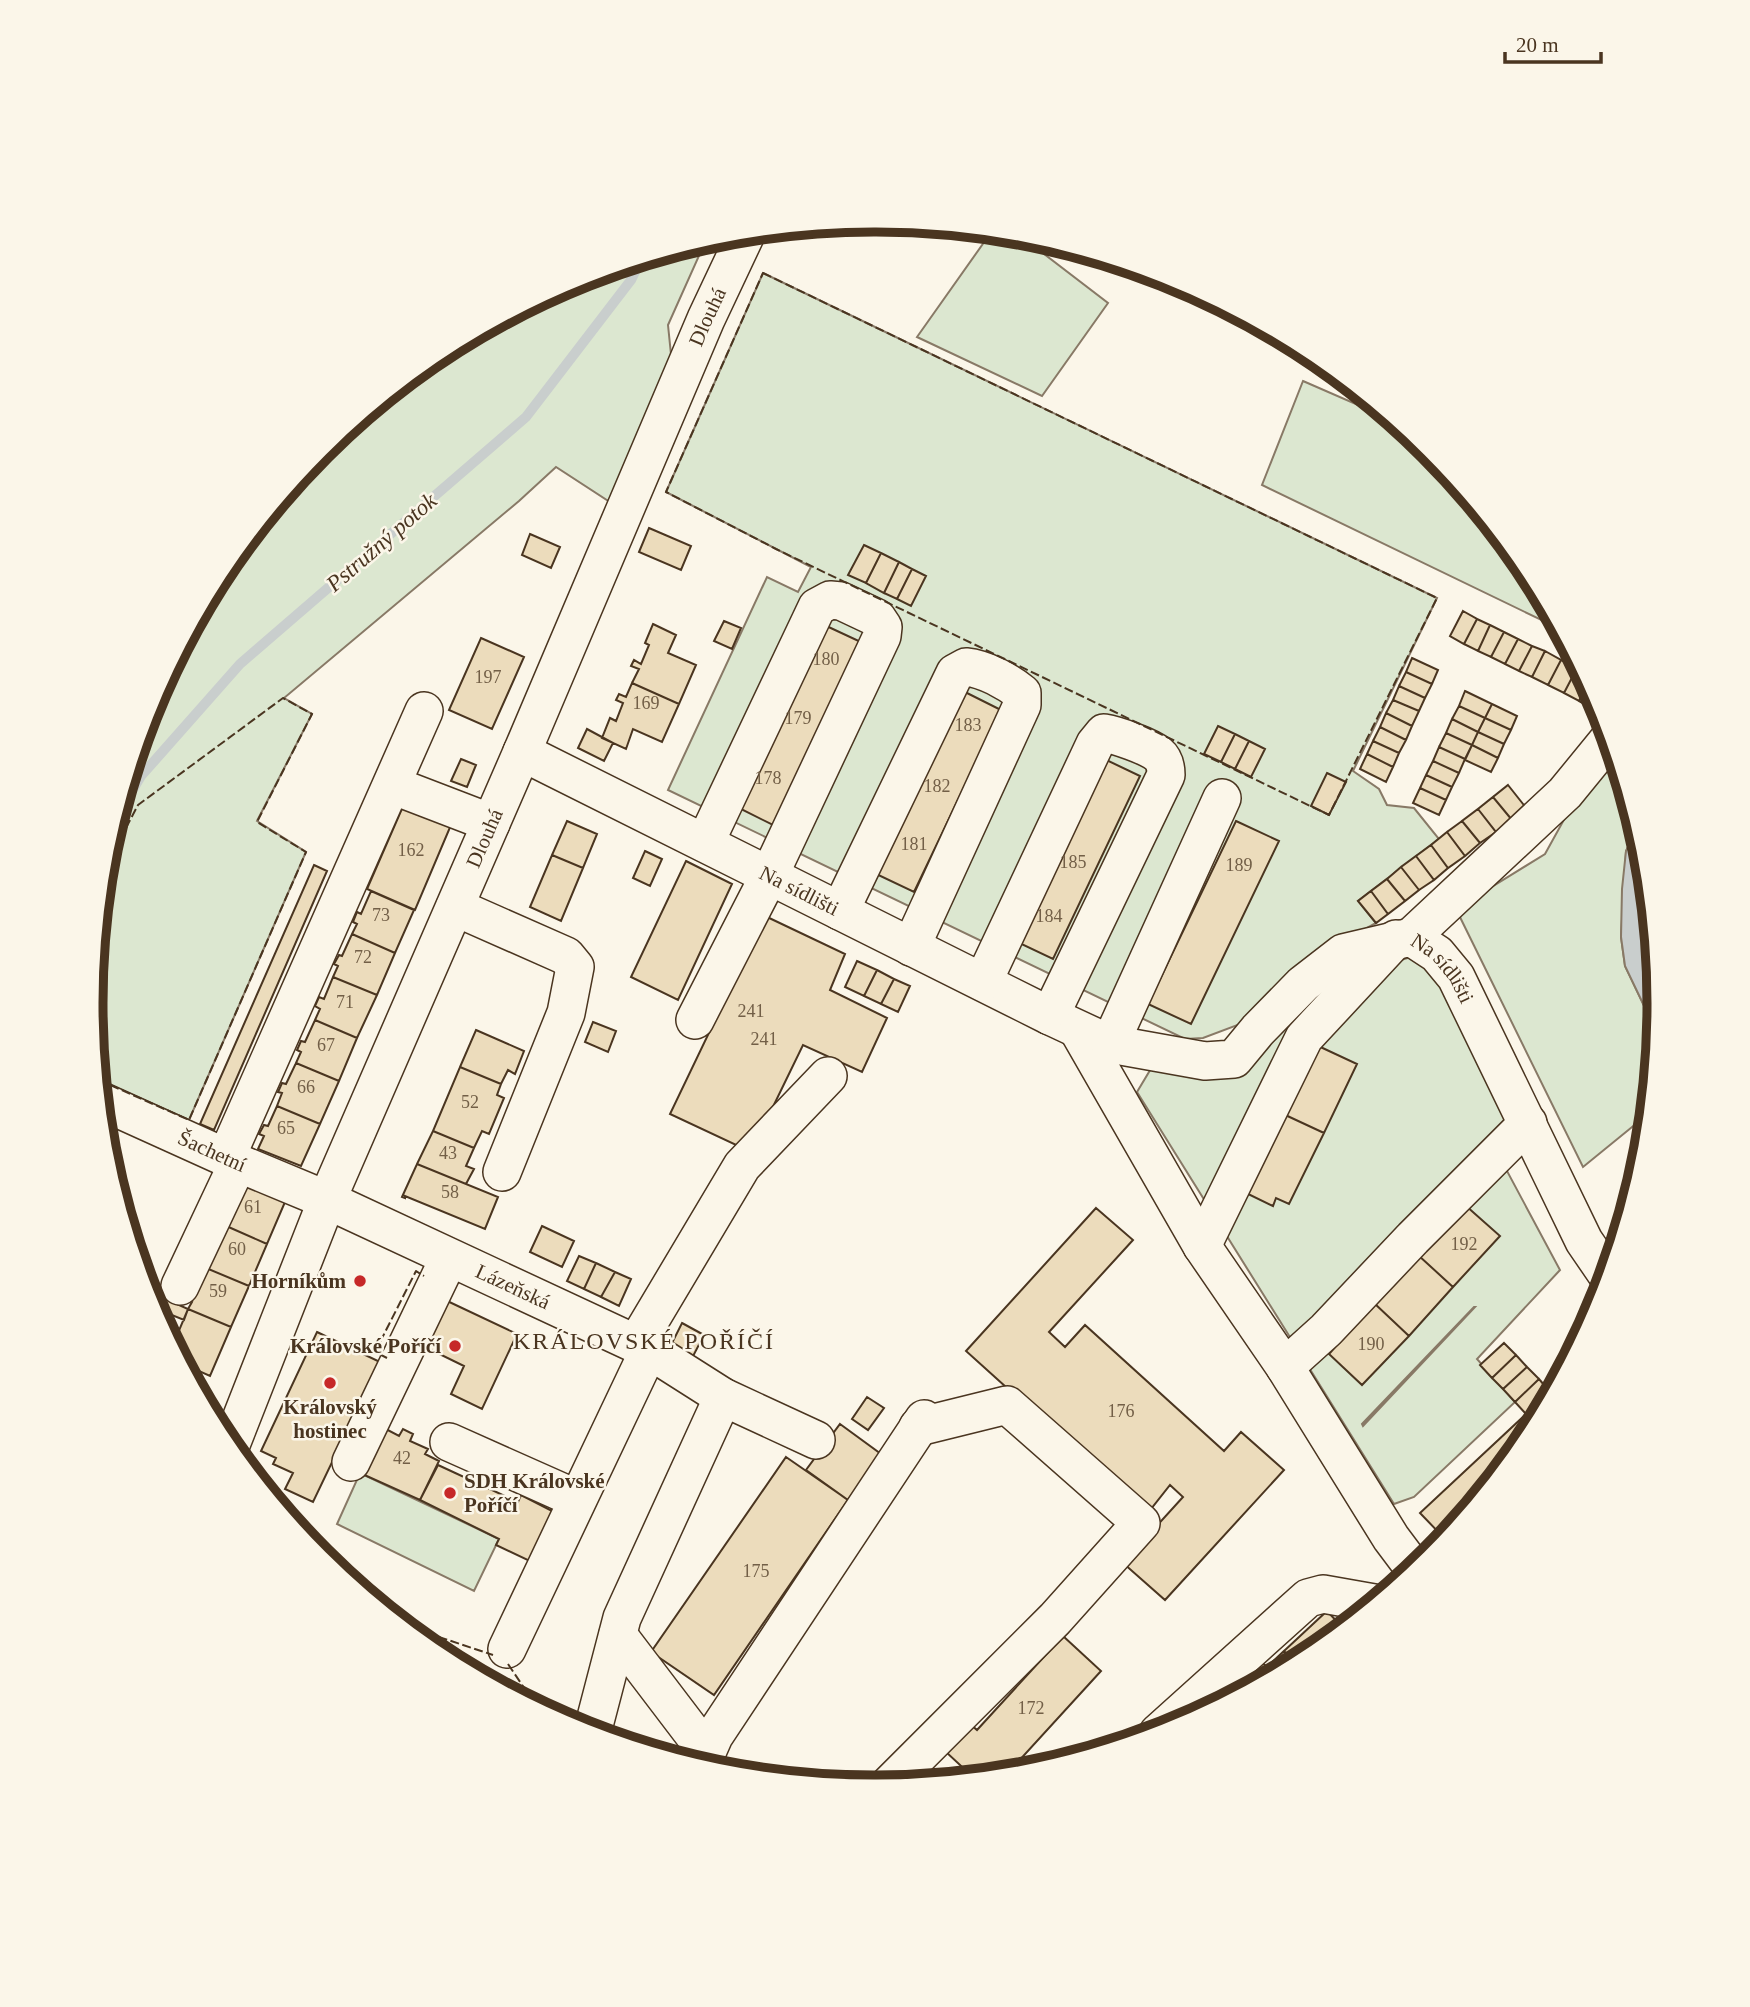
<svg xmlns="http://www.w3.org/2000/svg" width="1750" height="2007" viewBox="0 0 1750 2007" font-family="'Times New Roman',serif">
	<rect width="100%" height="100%" fill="#fbf6e9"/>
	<path fill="#dce7d0" stroke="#887966" stroke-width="2" fill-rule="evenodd" d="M992 231 1018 234 1108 303 1042 396 917 337Z
		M706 240 668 325 673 374 613 504 556 467 519 501 284 698 312 714 257 821 306 852 189 1120 99 1080 91 1003 106 850 151 703 223 568 321 449 440 351 575 279Z
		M763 273 1437 598 1353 771 1379 789 1387 805 1414 808 1439 839 1358 901 1376 923 1334 946 1251 1020 1203 1038 1185 1039 668 790 767 577 798 592 811 567 666 492Z
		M1303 381 1395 421 1430 449 1527 568 1558 626 1556 627 1262 485Z
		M1614 752 1637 829 1626 851 1621 937 1625 966 1647 1012 1658 1016 1648 1114 1583 1167 1456 909 1545 854 1582 787Z
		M1411 957 1434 967 1517 1115 1492 1143 1560 1270 1477 1359 1515 1402 1414 1497 1394 1504 1137 1092 1155 1062 1205 1074 1313 996 1394 962ZM1474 1307H1475L1363 1426 1362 1424Z
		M360 1473 499 1539 474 1591 337 1524Z"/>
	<path fill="#c9cecd" stroke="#887966" stroke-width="2" d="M1637 829 1644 851 1659 1004 1658 1016 1647 1012 1625 966 1621 937 1622 889 1626 851Z"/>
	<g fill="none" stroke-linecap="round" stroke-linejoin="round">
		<path stroke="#c9cecd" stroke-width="10" d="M115 820 141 776 240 664 526 417 631 280 641 259"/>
	</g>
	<path fill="#ecdcbc" stroke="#4a3520" stroke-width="2" d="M649 528 691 546 681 570 639 552Z
		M530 534 560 547 551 568 522 555Z
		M864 545 881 553 866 583 848 575Z
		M881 553 899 562 884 593 866 583Z
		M899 562 912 569 897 599 884 593Z
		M912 569 926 576 911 606 897 599Z
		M1463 611 1477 619 1464 644 1450 636Z
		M1477 619 1490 625 1478 651 1464 644Z
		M724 621 741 628 732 649 714 641Z
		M820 623 863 643 775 826 733 805Z
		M653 624 676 635 668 653 696 665 679 704 632 683 639 669 631 666 634 660 641 664 649 645 645 643Z
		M1490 625 1504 632 1491 657 1478 651Z
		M1504 632 1518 639 1505 664 1491 657Z
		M481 638 524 657 492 729 449 710Z
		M1518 639 1532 646 1519 671 1505 664Z
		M1532 646 1545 651 1532 677 1519 671Z
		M1545 651 1561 660 1548 685 1532 677Z
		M1412 658 1438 670 1432 684 1406 672Z
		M1561 660 1577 668 1564 693 1548 685Z
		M1577 668 1581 670 1588 683 1579 701 1564 693Z
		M1406 672 1432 684 1425 698 1399 686Z
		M632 683 679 704 662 742 633 729 626 749 602 738 610 718 616 721 623 703 616 700 619 694 626 697Z
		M1588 683 1598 700 1593 709 1579 701Z
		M1399 686 1425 698 1419 711 1393 700Z
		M959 689 1001 710 914 892 872 872Z
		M1465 691 1492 704 1485 718 1459 706Z
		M1393 700 1419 711 1412 726 1386 713Z
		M1492 704 1517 716 1511 730 1485 718Z
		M1459 706 1485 718 1478 732 1452 719Z
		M1386 713 1412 726 1406 740 1380 727Z
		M1485 718 1511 730 1504 744 1478 732Z
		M1452 719 1478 732 1472 745 1446 733Z
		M1218 726 1235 734 1221 762 1204 754Z
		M1380 727 1406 740 1399 753 1373 741Z
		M587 729 613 743 604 761 578 748Z
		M1478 732 1504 744 1498 758 1472 745Z
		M1446 733 1472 745 1465 759 1439 747Z
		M1235 734 1249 741 1235 769 1221 762Z
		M1249 741 1265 749 1251 777 1235 769Z
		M1373 741 1399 753 1393 767 1367 754Z
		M1472 745 1498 758 1491 772 1465 760Z
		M1439 747 1465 759 1459 773 1433 761Z
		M1367 754 1393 767 1386 782 1360 769Z
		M1098 756 1140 776 1053 959 1011 939Z
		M461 759 476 765 467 787 451 781Z
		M1433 761 1459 773 1452 787 1426 775Z
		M1327 773 1346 782 1329 815 1311 806Z
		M1426 775 1452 787 1446 800 1420 788Z
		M1508 785 1527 809 1512 820 1493 797Z
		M1420 788 1446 800 1439 815 1413 803Z
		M1493 797 1512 820 1496 832 1478 809Z
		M404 804 451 825 415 910 367 889Z
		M1478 809 1496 832 1480 843 1462 821Z
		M567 821 597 834 583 868 552 855Z
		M1236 821 1279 841 1191 1024 1148 1004Z
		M1462 821 1480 843 1465 856 1447 832Z
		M1447 832 1465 856 1448 868 1431 845Z
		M1431 845 1448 868 1434 880 1416 856Z
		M645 851 662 859 650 886 633 878Z
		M552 855 583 868 561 921 530 907Z
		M1416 856 1434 880 1419 890 1401 867Z
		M686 861 732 884 678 1000 631 977Z
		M314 865 327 871 214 1130 200 1124Z
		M1401 867 1419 890 1405 901 1387 879Z
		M1387 879 1405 901 1388 914 1371 891Z
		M371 891 414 910 395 953 352 934 357 924 353 922 357 912 361 914Z
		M1371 891 1388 914 1376 923 1358 901Z
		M765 916 845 954 830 990 887 1018 862 1072 803 1045 751 1152 670 1114Z
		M352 934 395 953 377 995 333 977 338 966 334 964 339 955 342 956Z
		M857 961 877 970 864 996 845 987Z
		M877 970 894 979 881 1004 864 996Z
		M333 977 377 995 357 1038 315 1020 320 1009 315 1006 319 997 324 999Z
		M894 979 910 986 898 1012 881 1004Z
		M315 1020 357 1038 339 1081 296 1063 301 1052 297 1050 301 1041 305 1042Z
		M593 1022 616 1031 608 1052 585 1042Z
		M476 1030 524 1051 515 1074 508 1070 501 1084 460 1067Z
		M1314 1044 1357 1064 1324 1133 1281 1113Z
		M296 1063 339 1081 320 1124 277 1106 282 1093 278 1092 282 1083 286 1084Z
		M460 1067 501 1084 497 1095 504 1098 489 1134 482 1131 474 1148 433 1131Z
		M277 1106 320 1124 301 1166 258 1149 264 1136 259 1134 264 1125 268 1126Z
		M1281 1113 1324 1133 1289 1204 1276 1198 1273 1206 1244 1192Z
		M433 1131 474 1148 466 1166 474 1169 466 1184 417 1164Z
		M417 1164 498 1197 485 1229 405 1196V1198L402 1197Z
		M242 1184 285 1202 267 1244 224 1225Z
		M1465 1205 1500 1236 1453 1287 1418 1255Z
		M1096 1208 1133 1240 1049 1332 1065 1347 1085 1325 1224 1451 1241 1432 1284 1470 1165 1600 1123 1563 1183 1497 1170 1485 1147 1514 966 1351Z
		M224 1225 267 1244 249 1286 206 1268Z
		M542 1226 574 1241 562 1267 530 1252Z
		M1418 1255 1453 1287 1409 1336 1374 1303Z
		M579 1256 596 1263 584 1289 567 1281Z
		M596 1263 615 1272 601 1297 584 1289Z
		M206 1268 249 1286 231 1327 188 1309 192 1302 184 1299Z
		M615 1272 631 1279 619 1306 601 1297Z
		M145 1284 173 1296 172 1302 188 1309 184 1320 152 1307Z
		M443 1299 517 1334 482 1409 451 1394 464 1366 421 1345Z
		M1374 1303 1409 1336 1362 1385 1329 1354Z
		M188 1309 231 1327 210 1376 183 1364 168 1336 171 1330 178 1333Z
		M682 1323 704 1335 690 1362 668 1351Z
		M317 1332 380 1362 313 1502 285 1489 293 1473 273 1464 276 1458 261 1451Z
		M1504 1343 1516 1355 1492 1378 1480 1365Z
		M1516 1355 1527 1367 1503 1389 1492 1378Z
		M1527 1367 1539 1379 1515 1402 1503 1389Z
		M1539 1379 1550 1392 1527 1415 1515 1402Z
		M867 1397 884 1408 868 1430 852 1419Z
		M1524 1416 1534 1426 1527 1439 1445 1539 1420 1513Z
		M840 1424 881 1454 848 1500 806 1470Z
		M382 1427 399 1436 403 1429 413 1434 410 1441 428 1449 425 1454 439 1461 420 1500 360 1473Z
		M786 1457 848 1500 714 1695 651 1652Z
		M438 1465 518 1502 521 1495 558 1514 536 1564 496 1545 499 1539 420 1500Z
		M1327 1611 1343 1628 1310 1656 1296 1663 1284 1651Z
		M1063 1636 1101 1671 1006 1775 974 1778 946 1752 970 1724 977 1730Z
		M1284 1651 1296 1663 1238 1694 1246 1686 1235 1674 1255 1656 1267 1667Z"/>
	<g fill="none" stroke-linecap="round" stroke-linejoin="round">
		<g stroke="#4a3520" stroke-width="40">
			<g id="minor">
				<path id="s1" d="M522 752 1050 1016 1110 1044 1205 1061 1234 1059 1258 1030 1303 984 1343 953 1411 937 1437 954 1456 977 1584 1241 1608 1276"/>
				<path d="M392 785 491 823"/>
				<path d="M455 907 566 956 575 967 566 1013 502 1172"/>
				<path d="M840 911 955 673 966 667C985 669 1007 681 1022 693V705L911 947"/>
				<path d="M1411 937 1565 793 1610 738"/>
				<path d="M983 982 1095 744 1104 733C1116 735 1148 746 1158 754 1164 759 1166 767 1166 775L1050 1016"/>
				<path d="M695 1020 769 876 882 636 883 627 877 618 841 601 830 600 817 607 705 843"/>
				<path d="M1078 1030 1202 1246 1285 1367 1391 1538 1415 1570"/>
				<path d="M1110 1044 1222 798"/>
				<path id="s2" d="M101 1101 238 1163 327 1200 649 1350 723 1397 816 1440"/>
				<path d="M226 1158 424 711"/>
				<path d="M1202 1246 1304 1038 1396 939"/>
				<path d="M180 1286 238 1163"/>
				<path d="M636 1344 742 1166 828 1076"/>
				<path d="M1285 1367 1326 1330 1413 1238 1528 1123"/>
				<path d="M449 1442 577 1499"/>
				<path id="s3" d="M230 1447 327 1200 522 752 706 319 747 232"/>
				<path d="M351 1462 449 1258"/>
				<path d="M618 1635 707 1752"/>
				<path d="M507 1649 649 1350"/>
				<path d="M592 1733 622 1618 723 1397"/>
				<path d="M1158 1733 1308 1598 1323 1594 1374 1603"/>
				<path d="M698 1765 707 1752 714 1736 924 1419"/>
				<path d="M888 1786 1055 1619 1141 1523 1007 1405 918 1427"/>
			</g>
		</g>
		<use href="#minor" stroke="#fbf6e9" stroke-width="37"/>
		<path stroke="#4a3520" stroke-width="2" stroke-dasharray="9 3.5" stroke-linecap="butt" d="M763 273 1437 598 1329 815 776 549 666 492Z
			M99 1080 189 1120 306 852 257 822 312 714 283 698 138 805 104 870
			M387 1358 375 1352 416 1271 424 1276
			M403 1625 493 1655
			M508 1664 537 1707"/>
	</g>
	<g fill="#c62828" stroke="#fbf6e9" stroke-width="2.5">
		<circle cx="360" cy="1281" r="7"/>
		<circle cx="455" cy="1346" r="7"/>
		<circle cx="330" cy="1383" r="7"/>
		<circle cx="450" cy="1493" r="7"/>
	</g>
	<g text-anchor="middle" stroke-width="5" stroke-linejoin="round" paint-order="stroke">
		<g font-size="18" fill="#725f47">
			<text x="826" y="665">180</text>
			<text x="488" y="683">197</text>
			<text x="646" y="709">169</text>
			<text x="798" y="724">179</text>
			<text x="968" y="731">183</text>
			<text x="768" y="784">178</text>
			<text x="937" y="792">182</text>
			<text x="914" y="850">181</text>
			<text x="411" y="856">162</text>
			<text x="1073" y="868">185</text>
			<text x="1239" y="871">189</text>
			<text x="381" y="921">73</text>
			<text x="1049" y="922">184</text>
			<text x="363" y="963">72</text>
			<text x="345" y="1008">71</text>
			<text x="751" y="1017">241</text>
			<text x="764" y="1045">241</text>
			<text x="326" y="1051">67</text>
			<text x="306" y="1093">66</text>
			<text x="470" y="1108">52</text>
			<text x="286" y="1134">65</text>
			<text x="448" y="1159">43</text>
			<text x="450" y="1198">58</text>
			<text x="253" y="1213">61</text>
			<text x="1464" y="1250">192</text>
			<text x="237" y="1255">60</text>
			<text x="218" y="1297">59</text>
			<text x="1371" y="1350">190</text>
			<text x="1121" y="1417">176</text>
			<text x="402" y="1464">42</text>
			<text x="756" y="1577">175</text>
			<text x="1031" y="1714">172</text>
		</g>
		<g font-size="21" fill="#4a3520" stroke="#fbf6e9">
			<text dy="7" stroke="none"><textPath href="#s3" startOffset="1227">Dlouhá</textPath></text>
			<text dy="7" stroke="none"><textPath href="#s3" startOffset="660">Dlouhá</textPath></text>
			<text dy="7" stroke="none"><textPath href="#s1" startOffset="310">Na sídlišti</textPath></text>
			<text dy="7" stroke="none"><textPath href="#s1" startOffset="1050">Na sídlišti</textPath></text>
			<text dy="7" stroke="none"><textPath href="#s2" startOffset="122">Šachetní</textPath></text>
			<text dy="7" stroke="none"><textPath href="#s2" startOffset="452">Lázeňská</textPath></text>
		</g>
		<g font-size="21" font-weight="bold" fill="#4a3520" stroke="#fbf6e9" text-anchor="end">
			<text x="346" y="1288">Horníkům</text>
			<text x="441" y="1353">Královské Poříčí</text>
			<text x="330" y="1414" text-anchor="middle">Královský<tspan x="330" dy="24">hostinec</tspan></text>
			<text x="464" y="1488" text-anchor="start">SDH Královské<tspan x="464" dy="24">Poříčí</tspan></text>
		</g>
		<g font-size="23" font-style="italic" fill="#4a3520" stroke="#fbf6e9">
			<text transform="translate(381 542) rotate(-41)" y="8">Pstružný potok</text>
		</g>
		<g font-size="24" letter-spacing="2" fill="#4a3520" stroke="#fbf6e9">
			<text x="644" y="1349">KRÁLOVSKÉ POŘÍČÍ</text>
		</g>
	</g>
	<path d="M0 0H1750V2007H0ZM874 232H876A771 771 0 0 1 1647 1003V1004A771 771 0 0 1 876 1775H874A771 771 0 0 1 103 1004V1003A771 771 0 0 1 874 232Z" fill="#fbf6e9" fill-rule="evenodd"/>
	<path fill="none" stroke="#4a3520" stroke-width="9" d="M874 232H876A771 771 0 0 1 1647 1003V1004A771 771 0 0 1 876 1775H874A771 771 0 0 1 103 1004V1003A771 771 0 0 1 874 232Z"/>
	<path d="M1505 52v10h96v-10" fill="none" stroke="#4a3520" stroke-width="3.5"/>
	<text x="1516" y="52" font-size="21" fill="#4a3520" stroke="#fbf6e9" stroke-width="5" paint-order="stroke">20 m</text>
</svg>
